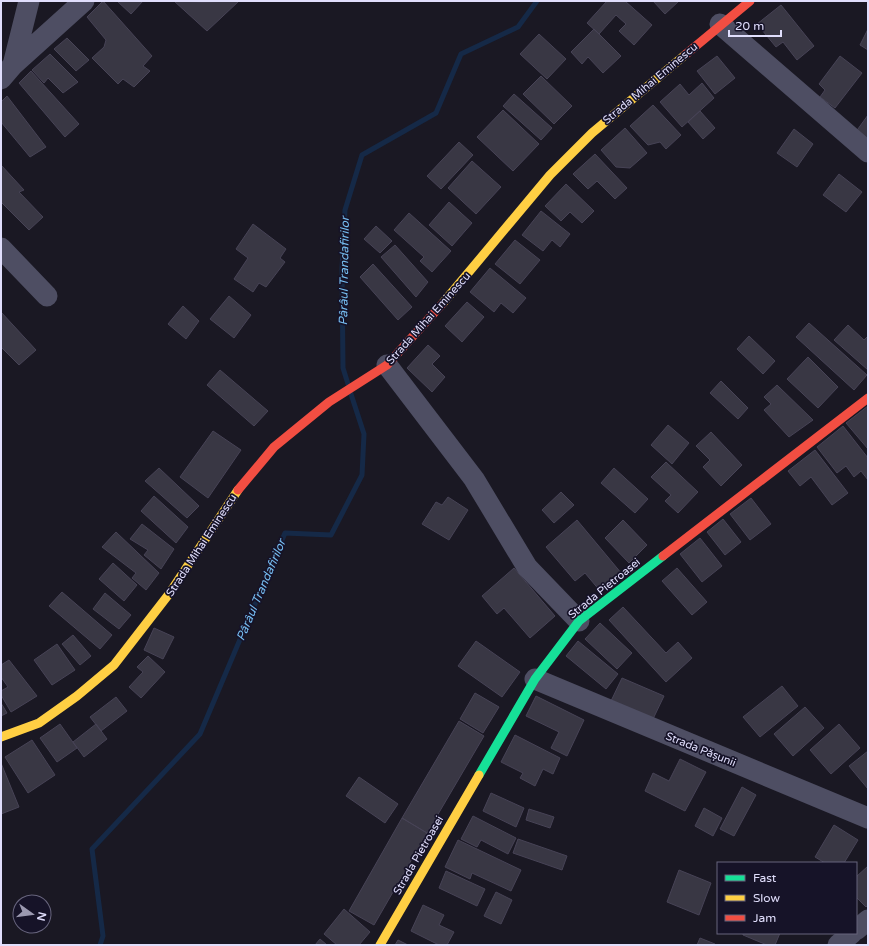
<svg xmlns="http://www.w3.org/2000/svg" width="869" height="946" viewBox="0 0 869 946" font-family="'Varela Round',sans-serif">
	<rect width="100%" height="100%" fill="#1a1823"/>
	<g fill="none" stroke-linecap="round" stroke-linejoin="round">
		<path stroke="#152947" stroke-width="5" d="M348 384 343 368 342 269 345 210 362 155 436 113 461 54 518 27 537 1
			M100 945 103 936 92 849 200 734 285 533 331 535 362 475 364 434 351 394"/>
	</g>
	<path fill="#393744" stroke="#474356" d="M103 1 152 56 143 66 150 71 134 87 123 79 118 84 92 58 104 47 106 40 87 17Z
		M117 1H143L131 14Z
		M174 1 203 2 239 1 207 31Z
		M607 1H625L652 25 634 45 619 31 626 24 616 15 599 34 587 23Z
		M653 1H679L665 14Z
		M781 5 814 46 797 60 783 42 776 47 757 24Z
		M594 29 621 56 603 73 588 57 582 64 571 52Z
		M868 29V50L860 45Z
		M539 34 566 59 547 79 520 54Z
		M67 38 89 60 76 71 54 49Z
		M50 54 78 82 63 93 48 78 44 83 32 70Z
		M717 56 735 78 715 94 697 71Z
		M840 56 862 73 835 108 820 97 825 90 819 84Z
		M31 71 79 124 65 137 19 83Z
		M541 76 572 106 554 124 523 94Z
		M702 83 714 98 682 127 660 102 680 84 689 95Z
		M514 94 552 128 541 140 503 106Z
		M7 96 46 147 30 157 1 122V102Z
		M653 105 681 135 666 149 660 142 648 145 630 126Z
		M503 110 539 144 513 171 477 137Z
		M700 111 715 128 703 139 688 122Z
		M868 115V142L855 133Z
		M625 128 647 153 630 168 616 167 601 150Z
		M794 129 813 144 797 167 777 153Z
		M459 142 473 155 441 189 427 176Z
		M595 154 627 188 615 199 597 181 588 189 573 174Z
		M472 161 501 187 476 214 448 188Z
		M1 165 24 190 19 192 43 217 29 230 2 203 1 204Z
		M839 174 862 192 846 212 823 195Z
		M566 184 594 211 582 223 570 212 561 221 545 206Z
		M449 202 472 223 452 246 429 225Z
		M541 211 570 234 560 247 552 240 543 251 522 235Z
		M409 213 451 251 432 272 420 261 424 257 394 230Z
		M253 224 286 249 280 258 285 262 266 287 259 283 253 292 234 279 248 258 236 249Z
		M376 226 392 241 380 253 364 239Z
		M515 240 540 260 520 284 495 264Z
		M395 245 428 282 416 297 381 257Z
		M373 264 412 307 398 320 360 277Z
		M490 268 526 298 513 313 501 303 494 312 470 292Z
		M229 296 251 315 234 338 210 319Z
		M467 302 484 317 462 342 445 326Z
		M183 306 199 321 186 339 168 324Z
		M1 312 36 350 19 365 1 347Z
		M809 323 867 375 854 390 796 337Z
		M848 325 864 340 868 336V370L834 340Z
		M749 336 775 361 763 374 737 349Z
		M428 345 440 356 432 364 445 377 432 392 407 368Z
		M808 357 838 387 818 408 787 379Z
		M220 370 268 411 254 426 207 385Z
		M721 381 748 408 738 419 710 393Z
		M777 385 813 420 789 437 764 410 771 404 764 397Z
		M868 406V449L846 423Z
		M668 425 689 443 672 464 651 445Z
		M843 426 868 458V480L861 471 854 477 846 466 837 473 817 447Z
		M213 431 241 450 208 498 180 477Z
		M711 432 742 465 721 486 703 467 710 460 696 446Z
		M815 450 848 493 832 505 811 477 800 486 788 471Z
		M666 462 698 492 678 513 665 501 671 495 651 477Z
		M159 468 199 506 187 518 145 481Z
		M614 468 648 499 635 513 601 483Z
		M561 492 574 505 554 523 542 510Z
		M154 496 188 527 176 543 141 511Z
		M448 497 468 510 449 540 422 524 436 502 442 505Z
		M751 498 771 524 750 540 730 514Z
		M723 519 741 542 725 555 707 532Z
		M577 520 622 574 601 592 585 573 575 581 546 547Z
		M623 520 647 545 629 563 605 538Z
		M142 524 174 549 161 569 144 555 148 550 130 539Z
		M116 532 159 573 146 590 132 578 136 573 102 547Z
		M700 538 722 566 702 582 680 554Z
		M113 563 137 585 124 601 99 579Z
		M514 568 555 616 530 638 504 608 497 614 482 596Z
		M677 568 707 602 692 615 662 581Z
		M62 592 112 635 100 649 49 606Z
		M105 593 131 615 119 629 93 609Z
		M623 607 666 653 678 642 692 658 666 682 609 620Z
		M600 623 632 653 617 669 585 639Z
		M154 628 174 637 163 659 144 650Z
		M73 635 91 656 80 665 62 644Z
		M476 641 520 672 502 697 458 666Z
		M578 641 618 674 606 689 566 656Z
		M57 644 75 670 52 685 34 660Z
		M148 656 165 672 141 698 129 687 143 672 137 667Z
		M9 660 37 696 11 712 1 695V691L8 687 1 677V665Z
		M622 678 664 696 653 719 611 701Z
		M782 686 798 706 760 737 743 717Z
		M475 693 499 707 483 733 460 719Z
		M536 696 584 720 567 756 551 748 559 732 526 716Z
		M116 697 127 711 101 731 90 717Z
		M1 703 7 713 1 716Z
		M805 707 824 728 793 756 774 734Z
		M459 721 484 736 427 833 402 818Z
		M60 724 77 748 57 762 40 738Z
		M96 724 107 739 84 757 73 742Z
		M839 724 860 748 831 774 810 750Z
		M515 735 560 758 553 774 543 769 535 786 520 778 523 773 501 762Z
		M32 740 55 775 28 793 5 757Z
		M868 751V789L849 766Z
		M680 759 706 772 685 811 645 791 653 773 669 781Z
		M1 763 19 807 1 814Z
		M359 777 398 804 385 823 346 796Z
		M742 787 756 795 734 836 720 829Z
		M491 793 524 808 516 827 483 811Z
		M704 808 722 818 713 836 695 826Z
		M529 809 554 817 550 828 526 820Z
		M473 816 516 838 508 854 481 840 477 847 461 839Z
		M402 818 427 833 374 925 349 911Z
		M834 825 858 840 844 863H825L815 857Z
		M518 839 567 856 562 870 513 853Z
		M458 840 521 870 511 891 472 873 470 879 445 867Z
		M868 866V905L866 907 856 897V877Z
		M679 870 711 883 699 915 667 902Z
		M446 871 485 889 477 906 439 888Z
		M496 892 512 900 501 924 484 916Z
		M423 905 444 915 439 925 454 932 447 945H439L411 931Z
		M344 909 370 932 359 945H337L324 934Z
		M743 933H780L775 945H767L743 935Z
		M700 938 715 944 714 945H697Z
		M320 939 327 945H315Z
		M398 940 408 945H395Z"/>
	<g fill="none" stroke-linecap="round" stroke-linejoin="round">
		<path stroke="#4e4e63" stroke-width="21" d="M720 24 868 152
			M13 65 29 1
			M1 79 13 65 84 1
			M1 248 47 296
			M387 365 474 479 527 567 579 621
			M535 679 868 818
			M856 930 868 920
			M838 945 852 933"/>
		<path stroke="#16e098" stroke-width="9" d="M479 775 535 679 579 621 663 556"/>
		<path stroke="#ffcf43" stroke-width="9" d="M443 303 550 175 592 133 685 55
			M1 737 39 723 77 696 114 665 169 594 238 490
			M380 945 479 775"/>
		<path stroke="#f24e42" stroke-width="9" d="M685 55 750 1
			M238 490 274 447 329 402 387 365 443 303
			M663 556 868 398"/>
	</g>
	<g text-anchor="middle" stroke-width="3.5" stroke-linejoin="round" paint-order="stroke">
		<g font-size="11" fill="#e0defc" stroke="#161328">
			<text transform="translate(650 83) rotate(-40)" y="4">Strada Mihai Eminescu</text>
			<text transform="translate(428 318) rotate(-48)" y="4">Strada Mihai Eminescu</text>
			<text transform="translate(201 545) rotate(-57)" y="4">Strada Mihai Eminescu</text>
			<text transform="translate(604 588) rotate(-39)" y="4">Strada Pietroasei</text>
			<text transform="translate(701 749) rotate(22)" y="4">Strada Pășunii</text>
			<text transform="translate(418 855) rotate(-60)" y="4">Strada Pietroasei</text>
		</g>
		<g font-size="12" font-style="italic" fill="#76bdf1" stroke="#161328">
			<text transform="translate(344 271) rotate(-89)" y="4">Pârâul Trandafirilor</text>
			<text transform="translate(261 590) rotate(-67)" y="4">Pârâul Trandafirilor</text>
		</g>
	</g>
	<rect width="869" height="946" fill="none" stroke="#e0defc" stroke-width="4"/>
	<rect x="717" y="862" width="140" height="72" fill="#161328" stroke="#67647d"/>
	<rect x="725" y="875" width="20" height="6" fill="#16e098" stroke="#67647d"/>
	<text x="753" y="882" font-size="12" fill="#e0defc">Fast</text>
	<rect x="725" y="895" width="20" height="6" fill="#ffcf43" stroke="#67647d"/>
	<text x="753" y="902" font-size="12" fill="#e0defc">Slow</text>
	<rect x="725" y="915" width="20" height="6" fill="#f24e42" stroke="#67647d"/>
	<text x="753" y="922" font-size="12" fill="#e0defc">Jam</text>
	<g transform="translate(32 914) rotate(104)"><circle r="19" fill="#161328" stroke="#67647d"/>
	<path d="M0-3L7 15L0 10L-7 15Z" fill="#9b99b0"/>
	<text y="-6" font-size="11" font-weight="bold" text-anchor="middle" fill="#e0defc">N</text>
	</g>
	<path d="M729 30v6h52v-6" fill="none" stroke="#e0defc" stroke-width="2"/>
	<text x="735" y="30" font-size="12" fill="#e0defc" stroke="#161328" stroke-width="3" paint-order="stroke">20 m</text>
</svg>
